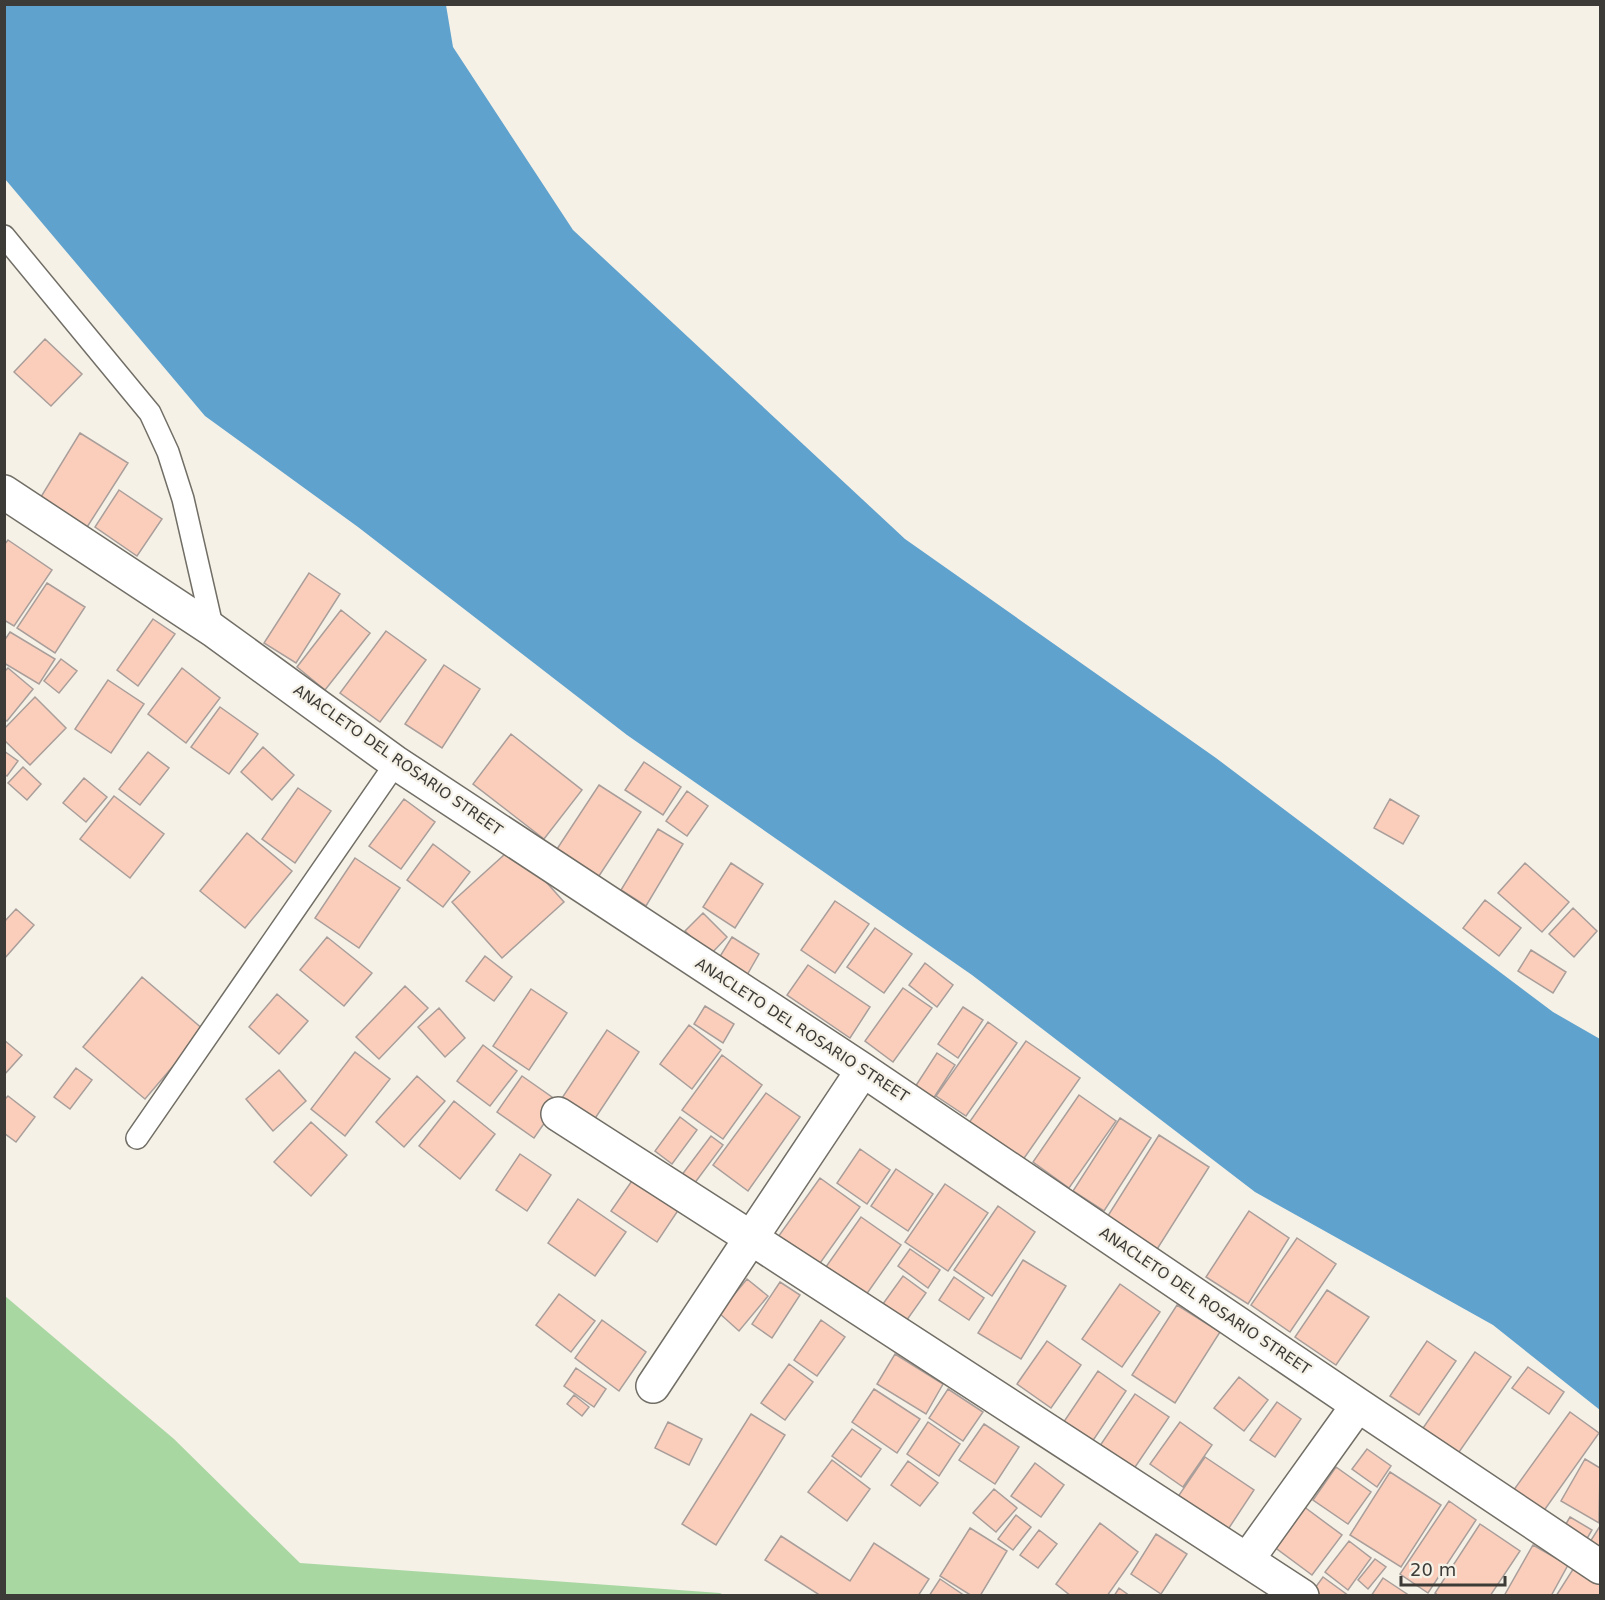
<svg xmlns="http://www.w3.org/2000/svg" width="1605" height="1600" viewBox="0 0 1605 1600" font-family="'DejaVu Sans',sans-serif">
	<rect width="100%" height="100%" fill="#f5f1e7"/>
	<path fill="#a9d7a2" d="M5 1296 174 1439 300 1563 720 1593 724 1595H5Z"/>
	<path fill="#5fa2ce" d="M4 5H446L453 47 573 230 905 539 1216 758 1553 1012 1600 1039V1410L1493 1325 1255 1192 972 975 627 735 358 527 205 416 5 179Z"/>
	<path fill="#fbcebc" stroke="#a99e9a" stroke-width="1.5" d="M45 339 82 374 51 406 14 372Z
		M80 433 128 463 82 535 36 505Z
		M119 490 162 519 137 556 95 527Z
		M8 540 52 570 14 626 4 620V545Z
		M309 573 340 594 296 663 264 643Z
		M47 583 85 607 55 653 17 628Z
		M341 610 370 633 325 690 297 667Z
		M153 619 175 634 138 686 117 670Z
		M386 631 426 660 380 722 340 693Z
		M10 632 55 659 39 684 4 663V641Z
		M61 659 77 671 59 693 44 681Z
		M444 665 480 689 442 748 405 724Z
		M8 668 33 689 7 721 4 719V672Z
		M182 668 220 698 186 743 148 714Z
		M108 680 144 704 111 753 75 729Z
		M35 697 66 728 30 765 4 740V729Z
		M220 707 258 734 229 774 191 747Z
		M511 734 582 790 544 839 473 784Z
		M263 747 294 775 272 800 241 772Z
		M4 751 18 761 7 776 4 774Z
		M148 752 169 768 140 805 119 789Z
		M644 762 681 787 663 815 625 790Z
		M23 767 41 784 27 800 8 783Z
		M84 778 107 797 86 822 63 803Z
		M599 785 641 812 597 879 555 852Z
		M298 788 331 811 295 863 262 839Z
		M687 791 708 806 687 836 666 821Z
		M114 796 164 834 130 878 80 839Z
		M404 799 435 822 401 869 369 846Z
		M1390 799 1419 816 1403 844 1374 828Z
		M658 829 683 844 646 906 621 890Z
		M247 833 292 871 245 928 200 891Z
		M433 844 470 872 443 907 407 880Z
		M514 846 564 902 502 958 452 902Z
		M355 858 400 888 359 948 315 918Z
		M731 863 763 884 735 928 703 907Z
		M1525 863 1569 902 1542 932 1498 893Z
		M1485 900 1521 928 1499 956 1463 928Z
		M835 901 869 924 835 973 801 950Z
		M1573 908 1597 931 1574 957 1549 934Z
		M16 909 34 925 4 959V922Z
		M703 913 727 937 710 955 685 931Z
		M875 928 912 954 884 993 847 967Z
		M327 937 372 973 344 1006 300 970Z
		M732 937 759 954 747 975 719 958Z
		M1531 950 1566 972 1553 993 1518 971Z
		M485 956 512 977 494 1001 466 981Z
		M925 963 953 985 937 1007 909 985Z
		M808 965 870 1007 850 1038 787 995Z
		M142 977 204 1030 145 1099 83 1047Z
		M405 986 428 1008 379 1059 356 1037Z
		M903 988 932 1008 893 1062 865 1041Z
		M531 989 567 1013 529 1070 493 1046Z
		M277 994 308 1021 279 1054 249 1027Z
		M705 1006 734 1024 723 1043 694 1024Z
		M963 1007 983 1020 958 1058 938 1044Z
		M439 1008 465 1038 445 1057 418 1027Z
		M988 1022 1017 1043 966 1116 936 1096Z
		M689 1025 721 1050 692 1089 660 1064Z
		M607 1030 639 1052 594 1120 562 1098Z
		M4 1040 22 1055 4 1075Z
		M1026 1041 1080 1078 1020 1164 966 1127Z
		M483 1045 517 1071 490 1106 457 1081Z
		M355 1052 390 1079 345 1136 311 1109Z
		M937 1053 955 1065 933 1099 915 1087Z
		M722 1055 762 1085 723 1139 682 1110Z
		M76 1068 92 1080 70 1109 54 1097Z
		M279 1070 306 1101 273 1131 246 1099Z
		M417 1076 445 1101 404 1147 376 1122Z
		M522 1076 559 1102 534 1138 497 1112Z
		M766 1093 800 1117 748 1191 713 1165Z
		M1079 1095 1116 1121 1069 1188 1033 1162Z
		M8 1096 35 1117 16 1142 4 1133V1100Z
		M454 1101 495 1134 460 1179 419 1146Z
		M680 1117 697 1130 672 1164 655 1151Z
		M1120 1118 1151 1138 1104 1211 1073 1191Z
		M311 1122 347 1155 311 1196 274 1162Z
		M1159 1135 1209 1167 1154 1254 1104 1222Z
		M711 1136 723 1145 694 1184 681 1176Z
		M860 1149 890 1170 867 1204 837 1183Z
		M520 1154 551 1175 527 1211 496 1190Z
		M896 1169 933 1194 908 1231 871 1206Z
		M636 1175 681 1206 657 1242 611 1211Z
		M820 1178 860 1207 818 1266 778 1237Z
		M945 1184 988 1213 948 1271 905 1242Z
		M578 1199 626 1232 595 1276 548 1243Z
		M998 1206 1035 1232 992 1296 954 1270Z
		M1249 1211 1289 1238 1248 1304 1206 1277Z
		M861 1217 901 1245 861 1302 821 1274Z
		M1297 1238 1336 1264 1290 1332 1251 1305Z
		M910 1249 940 1270 928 1288 898 1266Z
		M1023 1260 1066 1286 1021 1359 978 1333Z
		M903 1276 926 1293 904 1324 880 1308Z
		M954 1277 984 1298 969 1320 939 1300Z
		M747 1279 768 1296 739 1331 719 1313Z
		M780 1282 800 1295 772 1338 752 1324Z
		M1120 1284 1160 1312 1122 1367 1082 1339Z
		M1327 1290 1369 1317 1336 1365 1295 1337Z
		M559 1294 595 1321 571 1352 536 1325Z
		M1177 1305 1220 1332 1175 1403 1132 1375Z
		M602 1320 646 1352 619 1391 575 1358Z
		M821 1320 845 1337 817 1376 794 1360Z
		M1047 1341 1081 1365 1051 1408 1017 1384Z
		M1427 1341 1456 1361 1419 1415 1390 1396Z
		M1475 1352 1511 1377 1457 1455 1421 1431Z
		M895 1354 943 1384 926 1414 877 1384Z
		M789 1364 813 1382 785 1420 761 1403Z
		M1528 1367 1564 1392 1549 1414 1512 1388Z
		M576 1368 606 1389 594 1407 564 1386Z
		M1098 1371 1126 1391 1088 1448 1059 1429Z
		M1239 1377 1268 1400 1244 1431 1214 1408Z
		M874 1389 920 1419 897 1453 852 1422Z
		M948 1389 983 1412 963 1441 929 1418Z
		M1135 1394 1169 1417 1127 1479 1093 1456Z
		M574 1395 589 1407 582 1416 567 1404Z
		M1277 1402 1301 1419 1275 1457 1250 1440Z
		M1570 1412 1599 1433 1543 1512 1513 1491Z
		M751 1414 785 1435 716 1545 682 1524Z
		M668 1422 702 1439 689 1465 655 1448Z
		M928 1422 960 1444 939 1476 907 1454Z
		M1180 1422 1212 1445 1183 1487 1150 1464Z
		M984 1424 1019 1447 995 1484 959 1460Z
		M852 1429 881 1449 861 1477 832 1456Z
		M1367 1449 1391 1466 1377 1487 1352 1469Z
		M1205 1457 1254 1490 1223 1537 1173 1504Z
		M1585 1459 1600 1468 1599 1523 1561 1501Z
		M832 1460 870 1489 847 1521 808 1492Z
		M908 1461 938 1483 920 1506 891 1485Z
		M1035 1463 1064 1485 1041 1517 1011 1496Z
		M1336 1467 1371 1492 1348 1524 1313 1500Z
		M1390 1472 1441 1505 1401 1567 1350 1535Z
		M994 1489 1017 1508 996 1532 973 1513Z
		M1449 1501 1476 1520 1428 1593 1400 1574Z
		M1303 1506 1342 1535 1312 1575 1273 1546Z
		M1016 1515 1031 1527 1013 1550 998 1539Z
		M1570 1517 1592 1530 1585 1542 1563 1529Z
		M1100 1523 1138 1552 1107 1596H1071L1056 1584Z
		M1480 1524 1520 1551 1490 1596H1439L1435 1593Z
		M1600 1526V1554L1588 1545Z
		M970 1528 1007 1551 980 1596H972L940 1576Z
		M1039 1530 1057 1544 1038 1568 1020 1555Z
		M1156 1534 1187 1554 1161 1594 1131 1574Z
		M781 1536 850 1581 874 1543 929 1579 918 1596H821L765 1560Z
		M1349 1541 1371 1558 1348 1590 1325 1572Z
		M1533 1545 1568 1565 1551 1596H1504Z
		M1375 1559 1386 1567 1368 1589 1358 1580Z
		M1577 1563 1600 1579V1596H1556Z
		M1323 1577 1349 1596H1317L1312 1592Z
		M1383 1578 1410 1596H1371Z
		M940 1579 965 1596H929Z
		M1119 1588 1130 1596H1114Z"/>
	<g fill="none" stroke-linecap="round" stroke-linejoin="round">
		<g stroke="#716e66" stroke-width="24">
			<path id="service" d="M4 236 150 413 168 452 183 499 213 630
				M137 1138 396 763"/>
		</g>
		<g stroke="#716e66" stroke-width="36">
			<path id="minor" d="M4 492 213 630 396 763 863 1070 1358 1405 1600 1567
				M863 1070 751 1238 1302 1596
				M558 1114 751 1238 653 1386
				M1247 1560 1358 1405"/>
		</g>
		<use href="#service" stroke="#fff" stroke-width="21"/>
		<use href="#minor" stroke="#fff" stroke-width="33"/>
	</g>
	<g text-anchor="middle" stroke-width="4.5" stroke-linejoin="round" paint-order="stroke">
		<g font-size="15" fill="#3c3b37" stroke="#f5f1e7">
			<text transform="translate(398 760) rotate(35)" y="5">ANACLETO DEL ROSARIO STREET</text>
			<text transform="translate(802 1030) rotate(33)" y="5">ANACLETO DEL ROSARIO STREET</text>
			<text transform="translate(1205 1301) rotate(34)" y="5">ANACLETO DEL ROSARIO STREET</text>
		</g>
	</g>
	<rect width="1605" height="1600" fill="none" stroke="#3c3b37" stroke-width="12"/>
	<path d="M1401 1576v9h104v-9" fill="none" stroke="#3c3b37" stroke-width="3"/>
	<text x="1410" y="1576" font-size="18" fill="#3c3b37" stroke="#f5f1e7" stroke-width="4.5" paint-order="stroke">20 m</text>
</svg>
